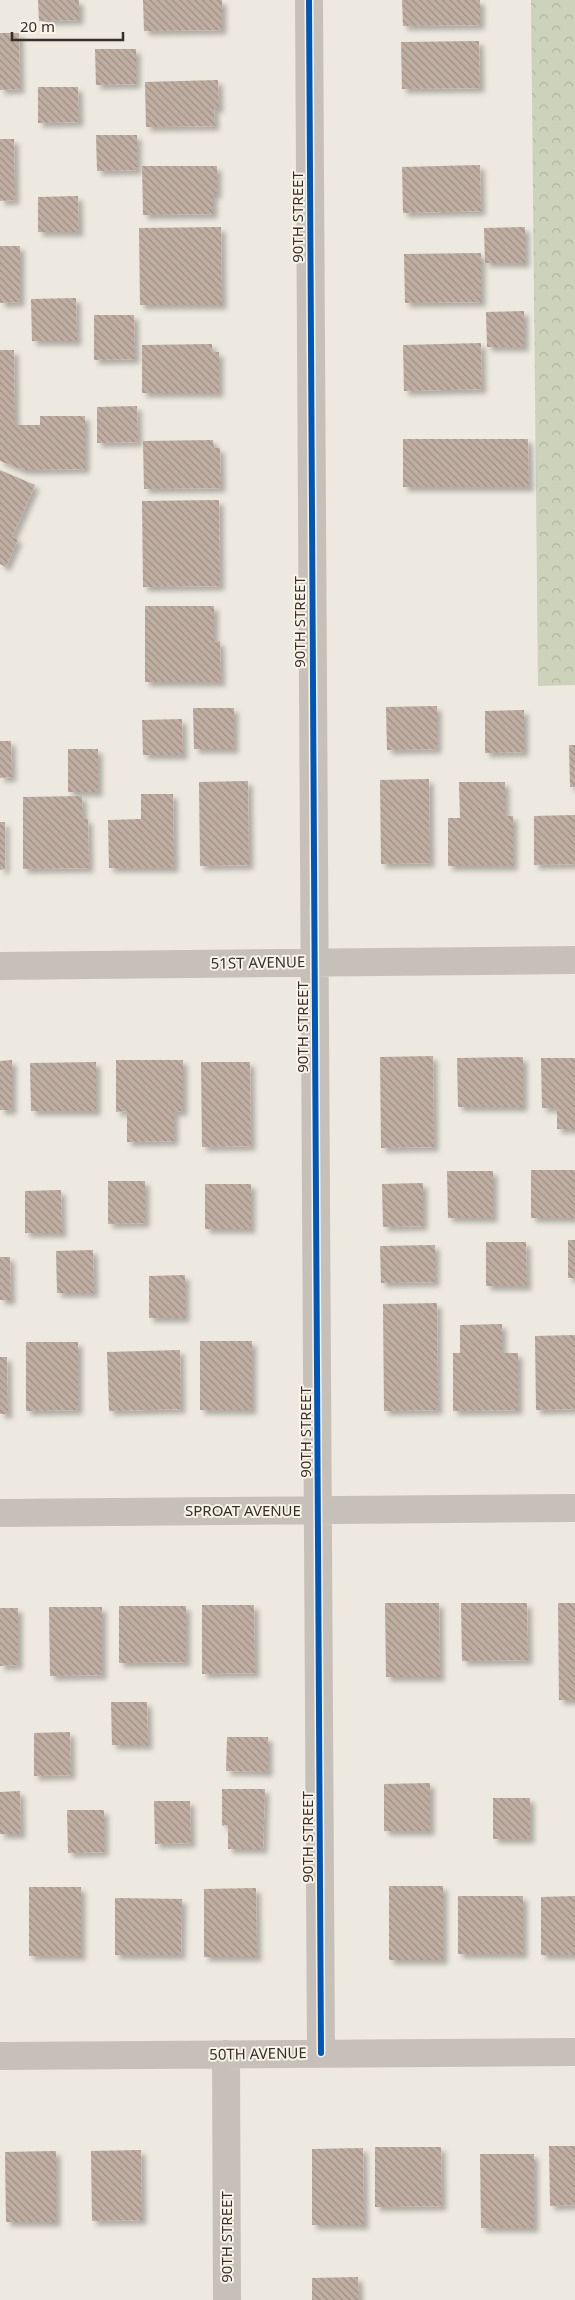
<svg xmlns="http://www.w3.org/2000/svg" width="575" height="2300" viewBox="0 0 575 2300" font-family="'Noto Sans',sans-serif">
	<defs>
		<pattern id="park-crowns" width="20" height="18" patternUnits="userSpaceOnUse" patternTransform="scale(1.25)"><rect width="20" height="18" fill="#ccd3ba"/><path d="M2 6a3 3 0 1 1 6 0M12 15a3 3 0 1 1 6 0" fill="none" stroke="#b0b5a0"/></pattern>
		<pattern id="building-back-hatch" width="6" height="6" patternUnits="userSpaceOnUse" patternTransform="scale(1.25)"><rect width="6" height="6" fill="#c0aea2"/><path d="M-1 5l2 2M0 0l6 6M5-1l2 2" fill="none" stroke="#9d8e84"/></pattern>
		<filter id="shadow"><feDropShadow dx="4.5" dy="4.5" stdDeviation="2.5" flood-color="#0004"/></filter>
	</defs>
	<rect width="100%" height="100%" fill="#ede9e0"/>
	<path fill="url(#park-crowns)" d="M531 0H575V685L538 686Z"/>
	<path fill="url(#building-back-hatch)" filter="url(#shadow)" d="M38 0H79V20L39 21Z
		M143 0H222V30L144 31Z
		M402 0H480V25L403 26Z
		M0 33H19L20 89 0 90Z
		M479 41 480 88 402 89 401 42Z
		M95 49H136V84L96 85Z
		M218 80 219 108H214L215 126 146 127 145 82Z
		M38 87H78L79 122 38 123Z
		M96 135H137V170L97 171Z
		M0 139H14L15 200 0 201Z
		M480 165 481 211 403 213 402 167Z
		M142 166H217V194H213V214L143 215Z
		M78 196 79 232H38V197Z
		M221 227 222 305H140L139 228Z
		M525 227V263H485L484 228Z
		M0 246H20V302L0 303Z
		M481 253V302L405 303 404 254Z
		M76 298 77 341H32L31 299Z
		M524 311V347H487L486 312Z
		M94 315H134L135 359 94 360Z
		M481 343 482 389 404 391 403 345Z
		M212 344V352H219V393H142V345Z
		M0 350H14L15 425H40V416H85V469L23 470 0 461Z
		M137 406 138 442 97 443V407Z
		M403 439H528L529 487H403Z
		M213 440 214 448H220L221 488 144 489 143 441Z
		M0 470 35 485 12 537 18 539 6 567 0 564Z
		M219 500 220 586 143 587 142 501Z
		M145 606H214V642L220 641 221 682H145Z
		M437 706V749L387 750 386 707Z
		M193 708H234V749H194Z
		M524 710V752L485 753V711Z
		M182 719 183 755H143L142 720Z
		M0 741H11L12 777 0 778Z
		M569 745H575V787H570Z
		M68 749H98V792H68Z
		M429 779 430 863 381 864 380 780Z
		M248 781 249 865 200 866 199 782Z
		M459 782H505V816H513V866H448V818H460Z
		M141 794H173L174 868H109L108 820 141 819Z
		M82 796 83 819H88L89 868 23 869V797Z
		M575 815V864L534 865V816Z
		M0 822H5V869L0 870Z
		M433 1056 434 1147 381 1148 380 1057Z
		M523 1057V1107H458L457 1058Z
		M541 1058H575V1129H557V1108H542Z
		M12 1060V1110H0V1061Z
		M116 1060H183V1111L174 1112V1141L127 1142V1111L116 1112Z
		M96 1062V1111H31L30 1063Z
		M201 1062H250L251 1146 202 1147Z
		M531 1170H575V1218H531Z
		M447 1171H493V1218H448Z
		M108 1181H145V1223L108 1224Z
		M423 1183V1226L383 1227 382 1184Z
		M205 1184H251V1229H205Z
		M61 1190 62 1233H25V1191Z
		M568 1240H575V1278H568Z
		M486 1242H526L527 1286H486Z
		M435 1245V1282L381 1283 380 1246Z
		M93 1250 94 1293H57L56 1251Z
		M0 1257H10L11 1300H0Z
		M185 1275V1318H149V1276Z
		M437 1303 438 1410 384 1411 383 1304Z
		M502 1324V1353H518V1410L453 1411V1353H460V1325Z
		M575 1335V1409L536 1410 535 1336Z
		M200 1341H252V1410H200Z
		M26 1342H78V1410L26 1411Z
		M180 1350 181 1409 109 1411 107 1352Z
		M0 1357H7L8 1414H0Z
		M385 1603H439L440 1677H386Z
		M461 1603H527L528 1660 462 1661Z
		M558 1603H575V1700H559Z
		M202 1605H254L255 1673 202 1674Z
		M119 1606H186V1662L119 1663Z
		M49 1607H102V1675L50 1676Z
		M0 1608H18V1665L0 1666Z
		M111 1702H147L148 1745H112Z
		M70 1732 71 1775 34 1776V1733Z
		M227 1737H268V1772L226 1771Z
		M430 1783V1831H384V1784Z
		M222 1789H265L263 1849H228V1825L222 1826Z
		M20 1791 21 1834H0V1792Z
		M493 1798H530V1839H493Z
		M154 1801H190L191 1843 155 1844Z
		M67 1810H104V1852L68 1853Z
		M389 1886H443V1960H389Z
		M29 1887H81V1956H29Z
		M256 1888 257 1957H204V1889Z
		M458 1896H523V1954H458Z
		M575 1896V1955H541V1897Z
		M115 1898 182 1899 181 1955H115Z
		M549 2146H575V2205L550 2206Z
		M375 2147H441L442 2206 375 2207Z
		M363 2148 364 2225H312V2149Z
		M141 2150 142 2220 92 2221 91 2151Z
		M56 2151V2222H6L5 2152Z
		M480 2154H534V2228H481Z
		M358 2277 359 2300H312V2278Z"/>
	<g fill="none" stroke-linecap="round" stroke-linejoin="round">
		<path stroke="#c6c0b9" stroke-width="28" d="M309 0 321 2053
			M0 966 575 960
			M0 1513 575 1508
			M226 2054 227 2300
			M0 2056 575 2052"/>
		<g stroke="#faf3e8" stroke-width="9">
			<path id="cycleway" d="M309 0 321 2053"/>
		</g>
		<use href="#cycleway" stroke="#0057b8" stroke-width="6"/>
	</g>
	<g text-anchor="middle" stroke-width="4" stroke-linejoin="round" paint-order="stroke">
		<g font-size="15" fill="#372e28" stroke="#faf3e8">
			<text transform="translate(298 217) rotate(-90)" y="5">90TH STREET</text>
			<text transform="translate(300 622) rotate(-90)" y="5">90TH STREET</text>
			<text transform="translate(258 963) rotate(-1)" y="5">51ST AVENUE</text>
			<text transform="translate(303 1027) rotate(-90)" y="5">90TH STREET</text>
			<text transform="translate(306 1432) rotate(-90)" y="5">90TH STREET</text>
			<text x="243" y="1516">SPROAT AVENUE</text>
			<text transform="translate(308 1837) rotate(-90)" y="5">90TH STREET</text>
			<text transform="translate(258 2054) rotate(-1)" y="5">50TH AVENUE</text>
			<text transform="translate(227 2237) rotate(-90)" y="5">90TH STREET</text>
		</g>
	</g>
	<path d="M12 32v8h111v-8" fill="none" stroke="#372e28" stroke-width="2.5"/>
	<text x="20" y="32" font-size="15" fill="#372e28" stroke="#faf3e8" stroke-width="4" paint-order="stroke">20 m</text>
</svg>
